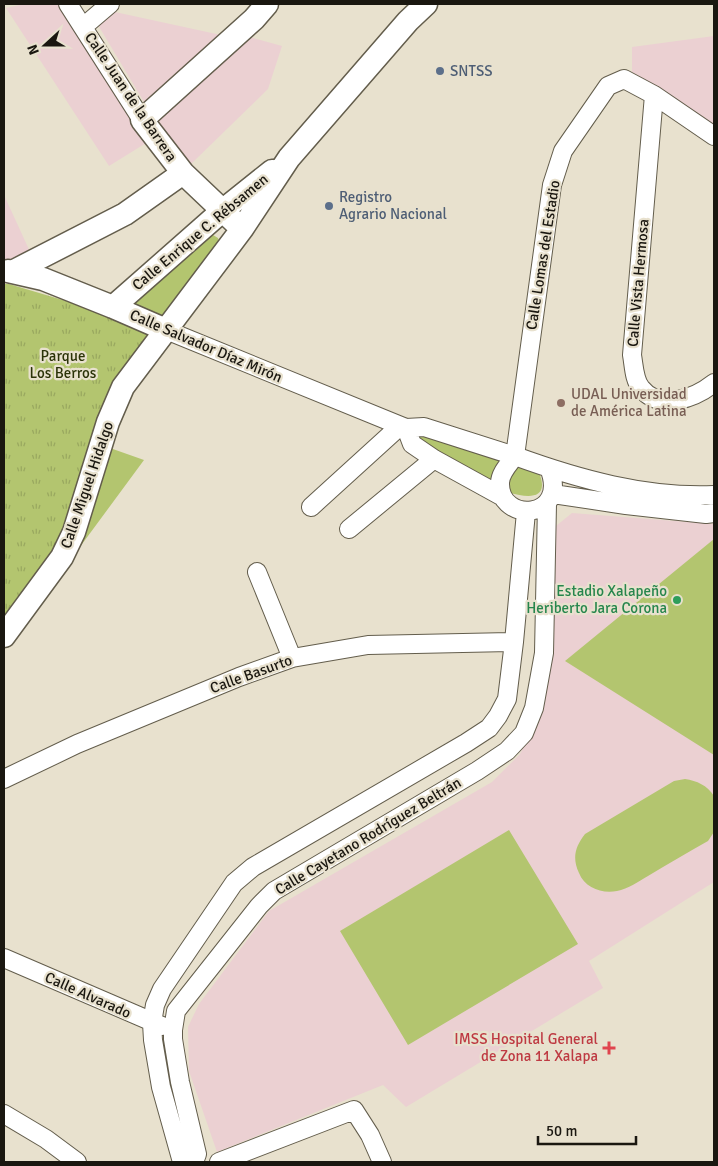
<svg xmlns="http://www.w3.org/2000/svg" width="718" height="1166" viewBox="0 0 718 1166" font-family="Signika,sans-serif">
	<defs>
		<pattern id="park-tufts" width="24" height="20" patternUnits="userSpaceOnUse" patternTransform="scale(1.25)"><rect width="24" height="20" fill="#b3c56f"/><path d="M3 7l-1-3M5 7V3M7 7l1-3M15 17l-1-3M17 17v-4M19 17l1-3" fill="none" stroke="#99a85f"/></pattern>
	</defs>
	<rect width="100%" height="100%" fill="#e8e1ce"/>
	<path fill="#ebd0d2" d="M24 4H64L151 140 109 166 6 8Z
		M115 12 221 35 144 102 98 25Z
		M246 36 282 46 268 89 190 165 156 119Z
		M714 36V127L661 89 632 72V47Z
		M4 195 32 256 4 261Z
		M572 513 714 524V882L589 961 603 988 406 1107 383 1085 217 1152 189 1071 188 1027 199 1004 269 911 492 782 520 754 542 712 554 630 551 530Z"/>
	<path fill="#b3c56f" d="M213 235 218 238 220 244 163 321 124 307 204 236Z
		M413 431 504 457 495 471 490 484 412 437Z
		M110 448 144 460 74 555Z
		M516 466 540 475C549 501 526 497 510 493L505 482Z
		M714 539V755L565 661Z
		M685 779C697 781 707 785 714 796V832L708 841C688 852 668 864 648 876 639 881 628 889 617 891 602 894 585 888 579 873 572 858 575 847 585 834L674 781Z
		M509 830 578 944 408 1045 340 931Z"/>
	<path fill="url(#park-tufts)" d="M4 284H9L110 314 151 334 58 553 4 619Z"/>
	<g fill="none" stroke-linecap="round" stroke-linejoin="round">
		<g stroke="#635d4c" stroke-width="20">
			<path id="minor" d="M68 4 142 120
				M83 27 110 4
				M654 95 632 355C634 366 634 380 641 388 660 412 695 398 714 383
				M166 330 406 428 424 427 515 456 552 185 563 151 608 86 624 79 654 95 714 136
				M406 428 412 444 434 459 503 497
				M549 468C570 520 499 524 500 483 500 473 509 464 515 456 578 479 646 498 714 495
				M553 494 626 505 706 514 714 513
				M311 507 400 426
				M349 529 434 459
				M257 572 292 658
				M4 779 77 744 239 677 292 658 368 645 514 642
				M4 958 162 1026
				M4 1114 46 1139 77 1162
				M182 1162 161 1087 153 1040 152 1023 155 1005 162 989 234 883 253 867 466 743 489 728 498 716 507 699 514 642 526 512
				M194 1162 197 1154 180 1082 173 1039V1030L176 1011 259 906 274 891 477 771 507 751 524 733 534 708 544 653 547 504
				M219 1162 354 1110 370 1135 382 1162"/>
		</g>
		<g stroke="#635d4c" stroke-width="25">
			<path id="major" d="M242 229 183 173 142 120 254 19 267 4
				M8 271 43 279 113 307 166 330
				M14 271 125 214 183 173
				M113 307 222 211 272 171
				M4 636 62 557 74 532 108 422 123 387 242 229 289 158 408 21 426 4"/>
		</g>
		<use href="#minor" stroke="#fff" stroke-width="18"/>
		<use href="#major" stroke="#fff" stroke-width="22"/>
	</g>
	<g fill="#5c6f8a" stroke="#e8e1ce" stroke-width="2">
		<circle cx="440" cy="71" r="5"/>
		<circle cx="329" cy="206" r="5"/>
	</g>
	<circle fill="#8d6e63" stroke="#e8e1ce" stroke-width="2" cx="561" cy="403" r="5"/>
	<circle fill="#2e9e5b" stroke="#e8e1ce" stroke-width="2" cx="677" cy="600" r="5"/>
	<path fill="#e0444e" stroke="#e8e1ce" stroke-width="2" d="M606.5 1040.5h5v5h5v5h-5v5h-5v-5h-5v-5h5z"/>
	<g text-anchor="middle" stroke-width="4.5" stroke-linejoin="round" paint-order="stroke">
		<g font-size="15" fill="#4e5e75" stroke="#e8e1ce" text-anchor="start">
			<text x="450" y="76">SNTSS</text>
			<text x="339" y="202">Registro<tspan x="339" dy="17">Agrario Nacional</tspan></text>
		</g>
		<g font-size="15" fill="#1a1710" stroke="#e8e1ce">
			<text transform="translate(131 97) rotate(56)" y="5">Calle Juan de la Barrera</text>
			<text transform="translate(200 232) rotate(-40)" y="5">Calle Enrique C. Rébsamen</text>
			<text transform="translate(543 255) rotate(-81)" y="5">Calle Lomas del Estadio</text>
			<text transform="translate(638 283) rotate(-85)" y="5">Calle Vista Hermosa</text>
			<text transform="translate(206 346) rotate(23)" y="5">Calle Salvador Díaz Mirón</text>
			<text transform="translate(87 485) rotate(-71)" y="5">Calle Miguel Hidalgo</text>
			<text transform="translate(251 674) rotate(-20)" y="5">Calle Basurto</text>
			<text transform="translate(368 836) rotate(-31)" y="5">Calle Cayetano Rodríguez Beltrán</text>
			<text transform="translate(88 995) rotate(24)" y="5">Calle Alvarado</text>
		</g>
		<g font-size="15" fill="#2b3308" stroke="#e8e1ce">
			<text x="63" y="361">Parque<tspan x="63" dy="17">Los Berros</tspan></text>
		</g>
		<g font-size="15" fill="#785e54" stroke="#e8e1ce" text-anchor="start">
			<text x="571" y="399">UDAL Universidad<tspan x="571" dy="17">de América Latina</tspan></text>
		</g>
		<g font-size="15" fill="#27864d" stroke="#e8e1ce" text-anchor="end">
			<text x="667" y="596">Estadio Xalapeño<tspan x="667" dy="17">Heriberto Jara Corona</tspan></text>
		</g>
		<g font-size="15" fill="#be3a42" stroke="#e8e1ce" text-anchor="end">
			<text x="598" y="1044">IMSS Hospital General<tspan x="598" dy="17">de Zona 11 Xalapa</tspan></text>
		</g>
	</g>
	<rect width="718" height="1166" fill="none" stroke="#1a1710" stroke-width="10"/>
	<g transform="translate(45 45) rotate(249)" stroke="#e8e1ce" stroke-width="4" paint-order="stroke">
	<path d="M0-4L9 19L0 12L-9 19Z" fill="#1a1710"/>
	<text y="-8" font-size="14" font-weight="bold" text-anchor="middle" fill="#1a1710">N</text>
	</g>
	<path d="M538 1136v8h98v-8" fill="none" stroke="#1a1710" stroke-width="2.5"/>
	<text x="546" y="1136" font-size="15" fill="#1a1710" stroke="#e8e1ce" stroke-width="4" paint-order="stroke">50 m</text>
</svg>
